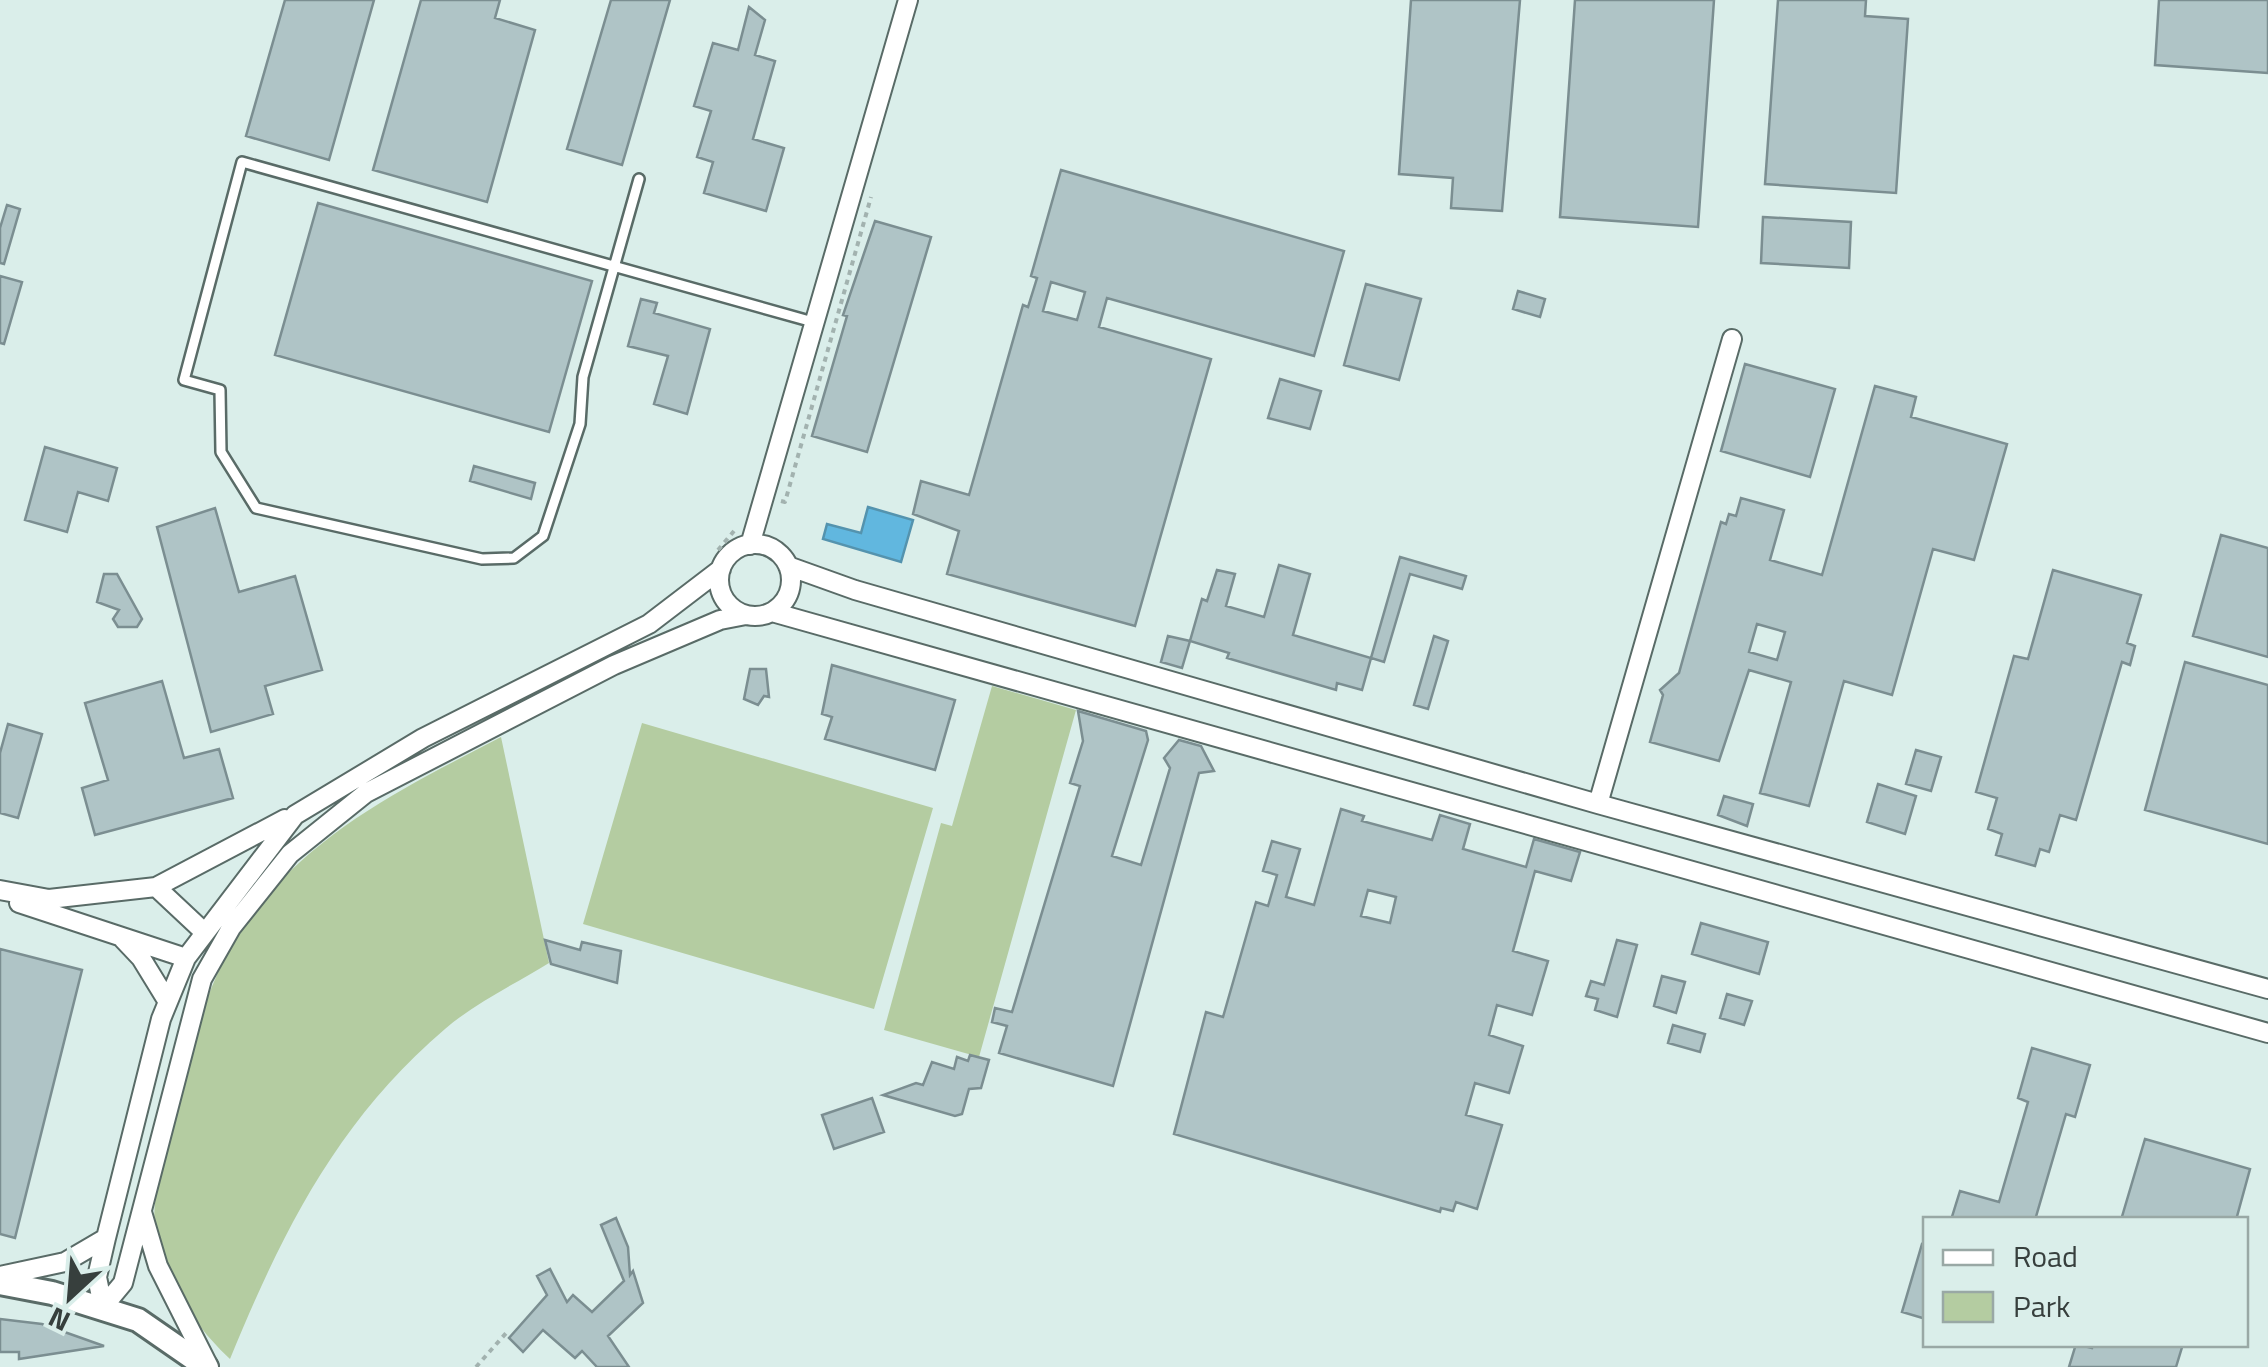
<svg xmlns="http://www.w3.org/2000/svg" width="2268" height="1367" viewBox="0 0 2268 1367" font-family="'Titillium Web',sans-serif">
	<rect width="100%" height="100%" fill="#daeeea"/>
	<path fill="#b4cca1" d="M992 686 1076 710 979 1057 884 1030 941 823 952 826Z
		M642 723 933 808 874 1009 583 924Z
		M501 737 549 963C515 984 475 1003 445 1029 338 1120 282 1232 230 1359 196 1327 161 1279 155 1231 151 1199 163 1164 170 1134 191 1046 208 961 270 892 335 820 417 781 501 737Z"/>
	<path fill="#61b7df" stroke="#5493ae" stroke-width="2.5" d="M868 507 913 520 901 562 823 539 827 524 861 533Z"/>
	<path fill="#afc4c6" stroke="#7b8e91" stroke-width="2.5" fill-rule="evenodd" d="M285 0H374L329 160 246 136Z
		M421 0H500L495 18 535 30 487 202 373 170Z
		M611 0H670L622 165 567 149Z
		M1411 0H1520L1502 211 1451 208 1453 178 1399 174Z
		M1575 0H1714L1698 227 1560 217Z
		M1778 0H1866L1865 16 1908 19 1896 193 1765 184Z
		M2159 0H2268V73L2155 65Z
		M749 7 765 20 755 55 775 61 753 139 784 148 766 211 704 193 713 162 697 157 711 111 694 106 713 43 738 50Z
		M1061 170 1344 251 1314 356 1107 298 1099 327 1211 359 1135 626 947 574 959 531 913 514 921 481 969 495 1023 305 1028 307 1037 278 1031 276ZM1051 282 1085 292 1077 320 1043 311Z
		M318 203 592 281 549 432 275 355Z
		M7 205 20 209 4 264 0 263V228Z
		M1763 217 1851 222 1849 268 1761 263Z
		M875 221 931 237 867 452 812 436 847 316 843 315Z
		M0 276 22 282 4 344 0 343Z
		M1366 284 1421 299 1399 380 1344 365Z
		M1518 291 1545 299 1540 317 1513 309Z
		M641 299 657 303 654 313 710 329 687 414 654 404 668 356 628 346Z
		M1745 364 1835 389 1810 477 1721 451Z
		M1280 379 1321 391 1310 429 1268 418Z
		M1875 386 1916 397 1911 417 2007 444 1974 560 1933 549 1892 695 1844 681 1809 806 1760 793 1791 682 1749 670 1719 761 1650 742 1663 695 1660 690 1679 673 1721 522 1726 524 1729 514 1736 516 1741 498 1784 510 1770 560 1822 575ZM1757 624 1785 632 1777 660 1749 652Z
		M45 447 117 468 108 501 78 492 67 532 25 520Z
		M474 466 535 483 531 499 470 481Z
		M215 508 239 592 295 576 322 670 265 686 273 714 211 732 157 527Z
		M2221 535 2268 548V657L2193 636Z
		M1400 557 1466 576 1462 589 1410 574 1384 662 1371 658Z
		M1279 565 1310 574 1293 635 1371 658 1362 690 1337 683 1336 690 1227 658 1229 653 1190 641 1202 599 1207 601 1217 570 1235 574 1226 606 1264 617Z
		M2053 570 2141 595 2127 643 2135 646 2130 665 2122 662 2076 820 2060 815 2049 852 2040 849 2035 866 1996 855 2002 834 1988 829 1997 798 1976 792 2014 656 2028 659Z
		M104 574H117L142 619 137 627H118L113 619 119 610 97 602Z
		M1168 636 1190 641 1182 668 1161 662Z
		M1434 636 1448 641 1428 709 1414 705Z
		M2185 662 2268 685V844L2145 810Z
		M832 665 955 700 935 770 825 739 832 717 822 714Z
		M750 669H766L769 697 764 696 758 705 744 699Z
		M162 681 184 758 219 749 233 798 95 835 82 788 108 780 85 703Z
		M1078 711 1146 731 1148 740 1112 856 1141 865 1170 768 1164 758 1179 740 1201 746 1214 771 1199 773 1113 1086 999 1053 1007 1026 992 1022 995 1008 1012 1012 1080 786 1070 783 1083 741Z
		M8 724 42 734 18 818 0 813V753Z
		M1916 750 1941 757 1931 791 1906 784Z
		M1878 784 1916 796 1905 834 1867 822Z
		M1724 796 1753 804 1747 826 1718 815Z
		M1341 809 1364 816 1362 821 1432 840 1440 815 1470 824 1463 849 1526 867 1534 839 1580 852 1571 881 1535 871 1513 951 1548 961 1532 1015 1497 1005 1489 1035 1523 1046 1509 1093 1475 1083 1466 1115 1502 1125 1477 1209 1456 1202 1453 1211 1441 1208 1440 1212 1174 1134 1206 1012 1223 1017 1256 902 1268 906 1277 875 1263 871 1272 841 1300 849 1286 897 1314 905ZM1368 890 1396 897 1390 923 1361 916Z
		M1701 923 1768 942 1759 974 1692 954Z
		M545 940 580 950 582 942 621 951 617 983 551 964Z
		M1617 940 1637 945 1617 1017 1595 1010 1598 999 1586 996 1591 981 1604 985Z
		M0 949 82 970 15 1238 0 1234Z
		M1662 976 1685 982 1676 1013 1654 1006Z
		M1727 994 1752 1001 1744 1025 1720 1018Z
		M1673 1025 1705 1034 1700 1052 1668 1043Z
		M2032 1048 2090 1065 2075 1117 2066 1114 2035 1220H1951L1960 1191 1999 1202 2028 1102 2018 1098Z
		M970 1055 989 1060 981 1088 969 1089 962 1114 955 1116 883 1095 916 1083 923 1085 932 1062 954 1069 957 1057 968 1061Z
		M872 1098 884 1132 834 1149 822 1115Z
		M2145 1139 2250 1169 2236 1220H2121Z
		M616 1218 628 1247 630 1275 633 1271 643 1303 608 1336 629 1367H597L582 1351 575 1358 543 1330 523 1352 509 1338 547 1295 537 1276 550 1269 567 1302 573 1295 592 1312 624 1281 601 1225Z
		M1922 1244 1926 1245V1319L1902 1312Z
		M0 1319 42 1324 104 1346 19 1359V1352H0Z
		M2076 1344 2092 1348 2094 1344H2183L2176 1367H2069Z"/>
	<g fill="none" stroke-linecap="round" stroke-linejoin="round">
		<g stroke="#596b67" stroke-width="14">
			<path id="service" d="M639 179 583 377 580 424 543 536 514 558 482 559 256 508 221 452 220 390 184 380 242 162 813 322"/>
		</g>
		<g stroke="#596b67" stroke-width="22">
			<path id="minor" d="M719 580a36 36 0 1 1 72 0a36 36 0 1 1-72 0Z
				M750 545 908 0
				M788 566 855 590 1598 804 2268 989
				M772 612 2268 1033
				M1598 804 1732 339
				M156 887 203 931
				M0 890 49 899 156 887 285 819
				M19 903 186 958
				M123 939 141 958 168 1002
				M142 1212 158 1266 209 1367
				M0 1276 65 1262 106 1238 161 1019 186 958 295 815 423 738 649 624 721 569
				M103 1307 123 1283 202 979 231 928 290 854 366 793 614 665 720 620 746 615
				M103 1307 97 1277 106 1238"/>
		</g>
		<g stroke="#596b67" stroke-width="28">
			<path id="secondary" d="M0 1283 52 1293 138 1320 206 1367"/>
		</g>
		<path stroke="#a2b2af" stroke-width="4" stroke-dasharray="5 5" stroke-linecap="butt" d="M781 501 785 502 871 197
			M718 550 734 531
			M476 1367 507 1332"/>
		<use href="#service" stroke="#fff" stroke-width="9"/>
		<use href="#minor" stroke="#fff" stroke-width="18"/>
		<use href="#secondary" stroke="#fff" stroke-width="22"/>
	</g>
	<rect x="1923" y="1217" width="325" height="130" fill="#daeeea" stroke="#99a8a5" stroke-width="2.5"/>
	<rect x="1943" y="1250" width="50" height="15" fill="#ffffff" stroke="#99a8a5" stroke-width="2.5"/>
	<text x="2013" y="1267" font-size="30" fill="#373f3d">Road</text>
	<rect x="1943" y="1292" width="50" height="30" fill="#b4cca1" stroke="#99a8a5" stroke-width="2.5"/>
	<text x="2013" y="1317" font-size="30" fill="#373f3d">Park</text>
	<g transform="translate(70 1297) rotate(206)" stroke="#daeeea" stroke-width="8" paint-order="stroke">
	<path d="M0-8L18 38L0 25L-18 38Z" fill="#373f3d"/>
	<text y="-15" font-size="28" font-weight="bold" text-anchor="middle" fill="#373f3d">N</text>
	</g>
</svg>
